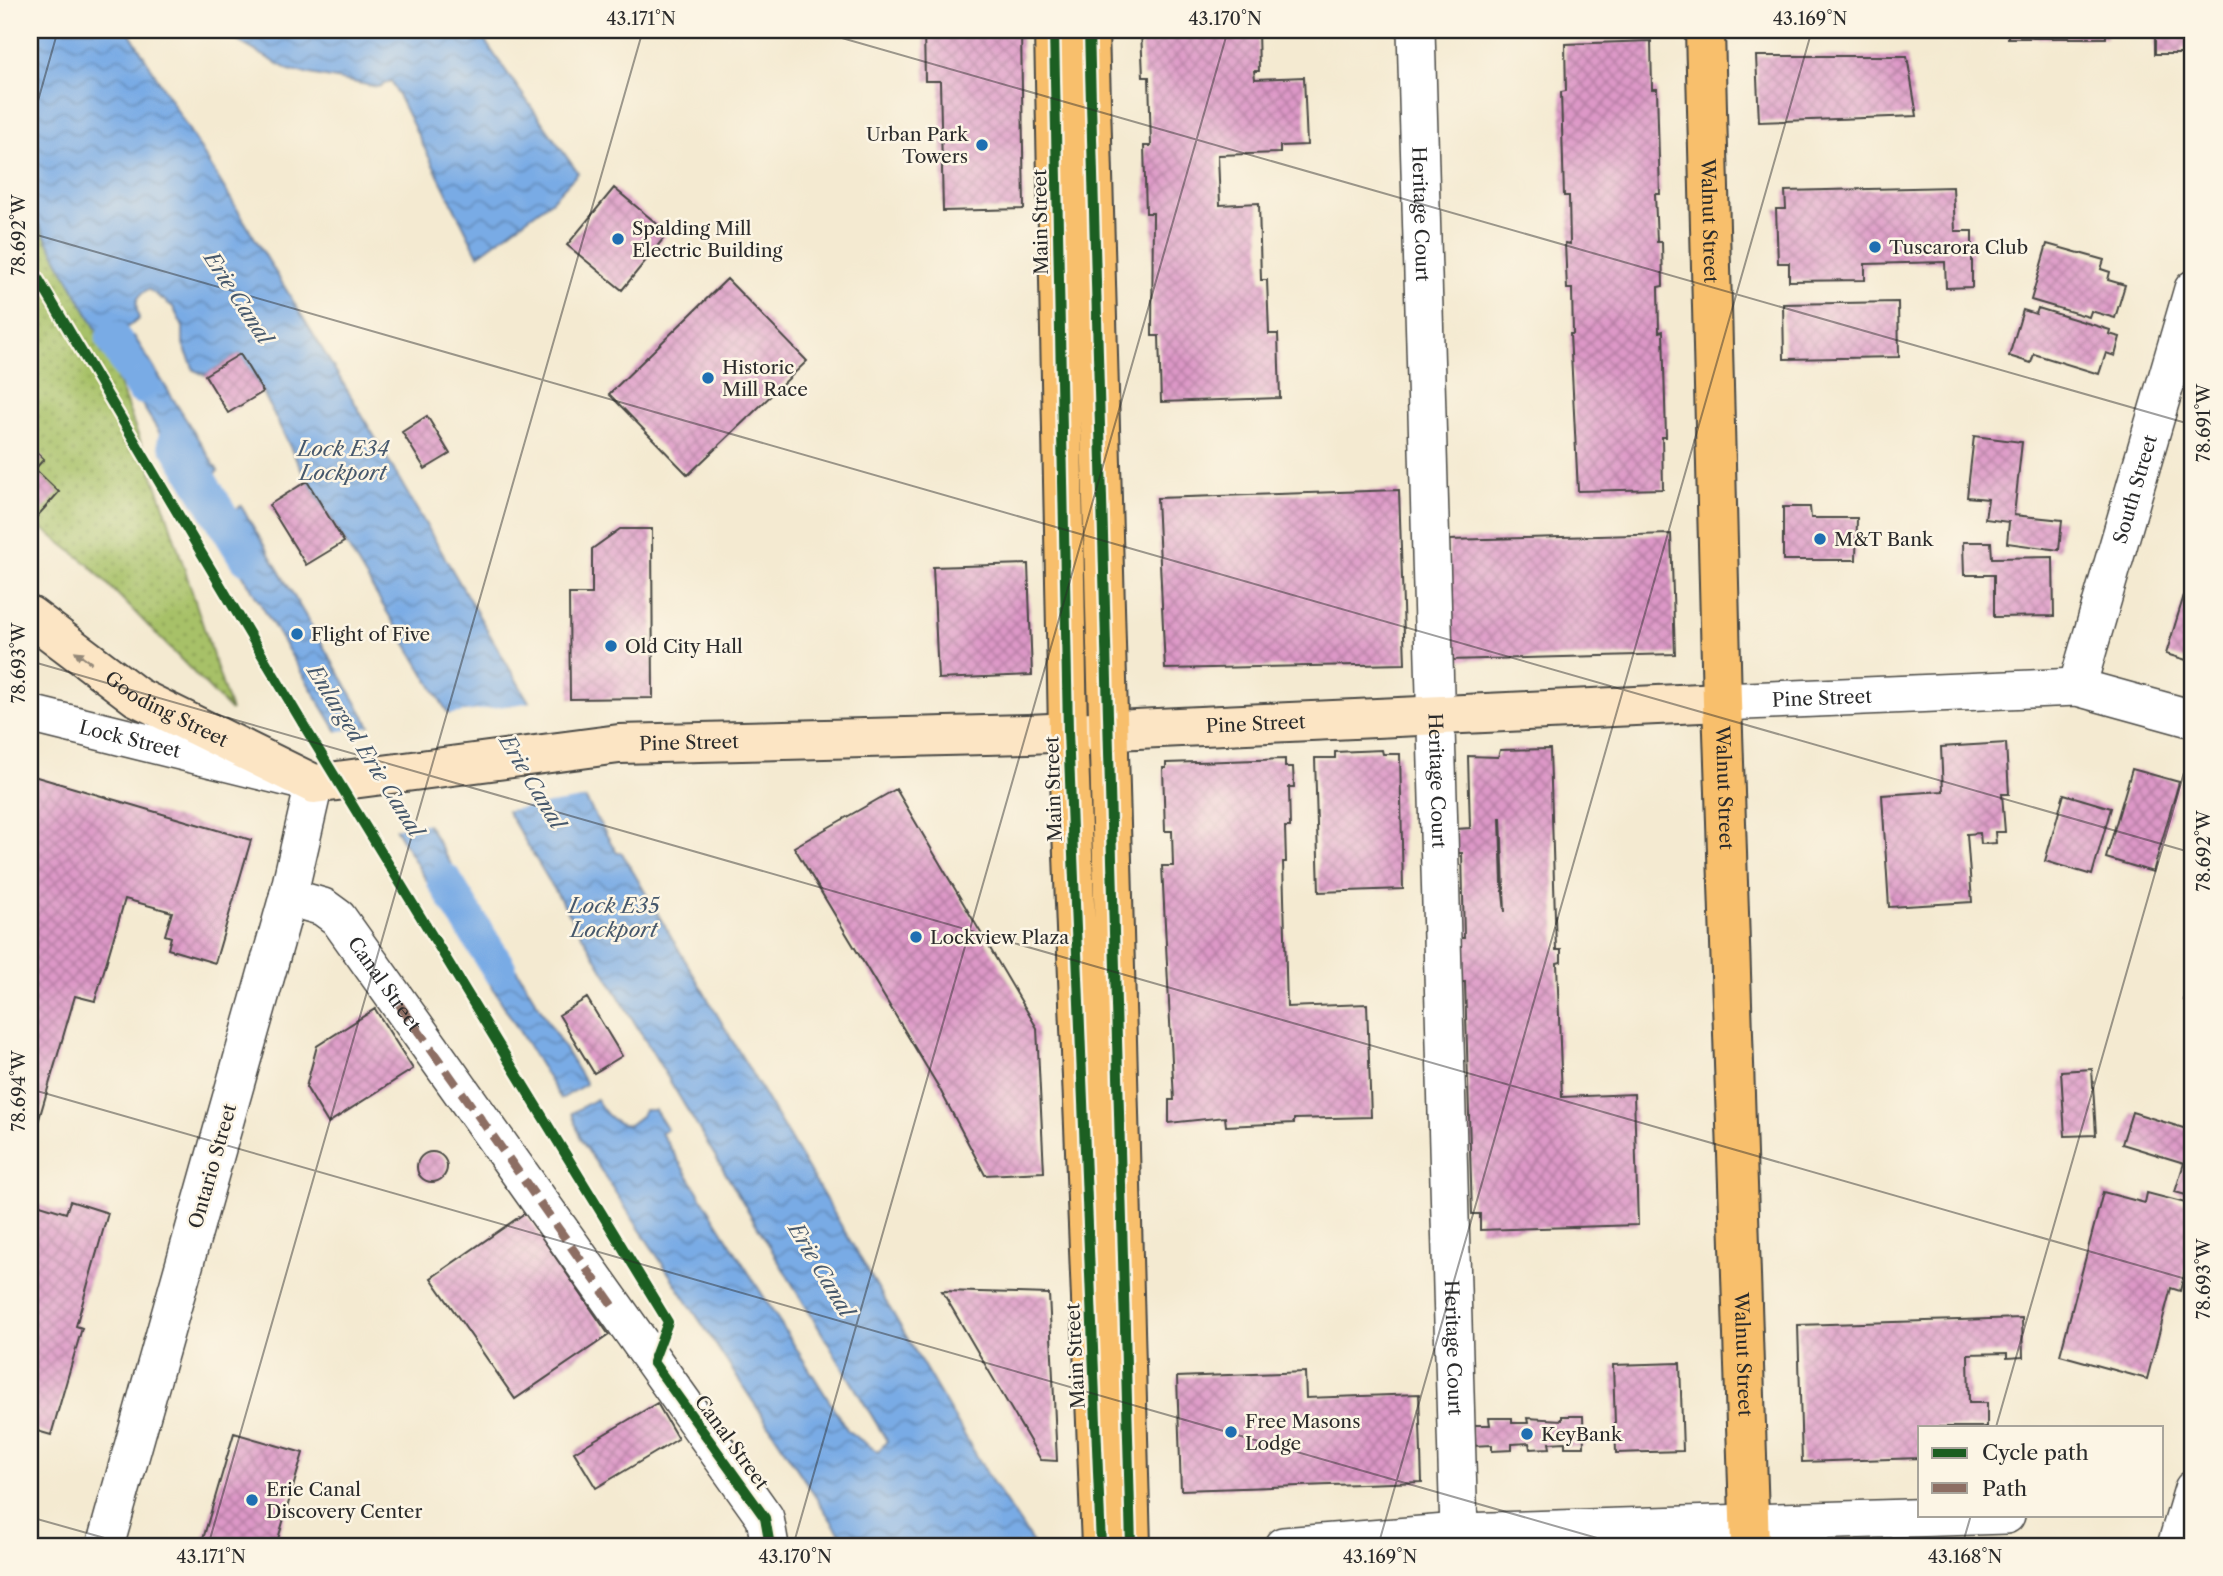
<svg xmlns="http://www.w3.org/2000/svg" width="2223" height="1576" viewBox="0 0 2223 1576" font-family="'Libre Caslon Text',serif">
	<defs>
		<pattern id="park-dots" width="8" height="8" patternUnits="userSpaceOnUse" patternTransform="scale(1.75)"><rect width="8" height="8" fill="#a7c167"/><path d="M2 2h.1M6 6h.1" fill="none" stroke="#889d55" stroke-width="1.8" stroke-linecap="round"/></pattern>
		<pattern id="water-waves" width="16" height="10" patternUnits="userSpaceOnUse" patternTransform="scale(1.75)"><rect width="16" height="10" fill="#79abe5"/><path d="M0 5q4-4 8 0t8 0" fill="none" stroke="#638bba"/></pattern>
		<pattern id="building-cross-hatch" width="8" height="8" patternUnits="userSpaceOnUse" patternTransform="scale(1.75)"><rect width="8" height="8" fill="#dd98c7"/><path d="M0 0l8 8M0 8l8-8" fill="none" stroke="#b37ca2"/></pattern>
	</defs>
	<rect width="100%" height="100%" fill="#fcf5e5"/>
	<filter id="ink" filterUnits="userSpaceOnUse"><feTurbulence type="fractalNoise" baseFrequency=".0143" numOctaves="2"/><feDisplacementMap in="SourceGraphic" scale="14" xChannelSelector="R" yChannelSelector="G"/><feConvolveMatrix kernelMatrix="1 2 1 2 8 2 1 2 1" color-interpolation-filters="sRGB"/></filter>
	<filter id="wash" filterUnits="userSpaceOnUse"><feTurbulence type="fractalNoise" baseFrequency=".00686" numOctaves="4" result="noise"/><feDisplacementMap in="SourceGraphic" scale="28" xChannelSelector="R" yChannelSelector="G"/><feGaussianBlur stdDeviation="1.57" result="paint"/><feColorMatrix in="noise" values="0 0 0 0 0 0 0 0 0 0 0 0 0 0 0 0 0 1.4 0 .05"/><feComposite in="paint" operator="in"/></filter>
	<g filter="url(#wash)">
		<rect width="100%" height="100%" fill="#f4ead1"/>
		<path fill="url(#park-dots)" stroke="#697649" stroke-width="2" d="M30 209 104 343 164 506 231 711 89 565 30 519Z"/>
		<path fill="url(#water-waves)" stroke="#526b88" stroke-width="2" d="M30 30H128L349 393 617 853H622L989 1477 1035 1546H848L581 1140 572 1113 596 1099C604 1112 612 1124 629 1125L642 1115 644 1110H655L667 1129 661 1133 848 1431 878 1452 887 1441 302 471 263 392 240 354 205 375 194 370 183 344V327L173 307 148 289C134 298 135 304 139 319L104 343 30 209Z
			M218 30H477L578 173 551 201 478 255 391 81 378 87 289 70Z
			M134 336 218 471 193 487 109 351Z
			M241 506 479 912 455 928 213 525Z
			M487 921 586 1084 561 1099 462 938Z"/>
		<path fill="#f4ead1" d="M533 702 589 798 502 811 445 715Z
			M372 726 430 823 392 829 334 732Z"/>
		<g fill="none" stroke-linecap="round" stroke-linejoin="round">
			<path stroke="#79abe5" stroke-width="35" d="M113 338 142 387
				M175 441 246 557
				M444 880 499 969"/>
		</g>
		<g id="blocks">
			<path fill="url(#building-cross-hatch)" fill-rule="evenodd" d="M924 30 1021 31 1024 209 943 211 940 81H925Z
				M1141 30H1258L1259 71H1254L1255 79 1304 77 1307 145 1280 146V153L1218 155 1220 205 1259 203 1261 280H1267L1269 334H1278L1280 398 1161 402 1159 336H1152L1153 213H1146L1144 146H1151L1149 77H1143Z
				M2008 30H2106V38H2008Z
				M2155 30H2193V48H2182V54H2155Z
				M1651 41 1652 89H1657L1660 194H1655L1657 242H1662L1663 286 1658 287 1659 332 1663 331 1666 437H1662L1663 489 1578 491 1570 334H1573L1572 289H1567L1565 243 1570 244 1569 196H1564L1561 92 1566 91 1565 44Z
				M1756 56H1907L1917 116 1759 122Z
				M1953 187 1955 231H1972V287L1946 288 1945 262 1865 264V280L1789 281V263H1778L1776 209H1786L1785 191Z
				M614 188 668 233 622 290 567 245Z
				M2047 244 2104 260 2101 269 2110 272 2108 280 2125 285 2115 318 2091 311 2089 317 2031 300Z
				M727 279 807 361 688 475 609 394Z
				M1898 302 1899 357 1784 359 1783 304Z
				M2038 308 2110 330 2109 334 2120 337 2115 356 2106 353 2099 374 2034 354 2031 363 2009 356 2023 310 2036 314Z
				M240 354 263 392 228 413 205 375Z
				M427 416 450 454 425 469 402 432Z
				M1974 436 2022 442 2014 515 2062 520 2059 550 2007 543 2009 522 1985 519 1988 499 1967 497Z
				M30 446 44 459 35 469 59 492 33 521 30 517Z
				M307 481 344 542 306 565 269 505Z
				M1399 490 1405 664 1165 669 1157 498Z
				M1783 507H1810L1811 518H1857L1856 560H1783Z
				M620 529H652L653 698 570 699 569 594H592V549Z
				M1671 534 1675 654 1448 660 1449 540Z
				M1963 542H1991L1992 558 2053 557 2054 616 1994 617V575H1964Z
				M1028 564 1032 675 938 679 933 567Z
				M2193 566V662L2166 654Z
				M2006 743 2009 794H2002L2005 832H1995L1996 843 1981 844 1980 833 1967 834 1972 902 1889 907 1882 795 1943 791 1941 747Z
				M1550 749 1556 950H1561V962L1557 963 1562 1097 1634 1094 1638 1225 1480 1230V1214H1472L1465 982H1459L1457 938H1464L1462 853H1456V829L1470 828 1468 756 1498 757 1500 750ZM1500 818H1501L1505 912 1502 884Z
				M1382 750 1383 754H1400L1403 889 1319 892 1315 758H1335V752Z
				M1285 759V767H1293L1294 787H1289L1290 827H1285L1286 862H1283L1287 1007 1367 1004 1371 1117 1294 1119V1123L1226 1126 1225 1117 1169 1123V1100H1174L1162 866H1173L1172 831H1165L1163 768H1166V763Z
				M2132 769 2179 782 2153 872 2106 858Z
				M30 775 251 840 215 963 168 949 171 937 165 935 172 912 125 899 95 1001 75 996 36 1129 30 1128Z
				M896 789 1037 1028 1044 1172 985 1175 938 1086 794 847Z
				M2064 794 2111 808 2092 875 2045 861Z
				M2193 970V1003L2184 1000Z
				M587 998 622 1056 594 1073 559 1015Z
				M375 1009 413 1069 328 1123 306 1087 317 1046Z
				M2092 1069 2096 1135 2065 1136 2061 1071Z
				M2132 1112 2193 1131V1197L2175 1192 2184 1163 2122 1144Z
				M417 1167a15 15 0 1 1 30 0a15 15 0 1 1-30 0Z
				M2103 1192 2145 1203 2147 1193 2193 1205V1241L2180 1291 2171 1288 2147 1379 2060 1355Z
				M70 1201 108 1213 76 1326 82 1328 51 1435 34 1430 30 1444V1228L37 1204 66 1213Z
				M525 1213 609 1335 515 1399 431 1278Z
				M942 1291 1049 1294 1057 1461 1041 1460Z
				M2022 1318 2023 1357 2007 1358V1353L1968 1354 1969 1403H1987V1427H1920V1458L1802 1462 1798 1325Z
				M1680 1363 1683 1451 1616 1453 1613 1365Z
				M1305 1372 1306 1398 1419 1394 1422 1482 1181 1490 1177 1377Z
				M657 1403 678 1439 596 1488 574 1452Z
				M1562 1416H1583L1584 1447H1565V1442L1549 1443 1550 1448 1530 1449 1529 1443 1512 1444V1450L1492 1451V1445L1471 1446 1470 1425H1490L1489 1418H1512V1423H1528L1527 1418 1562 1420Z
				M234 1433 303 1453 276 1546H201Z"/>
		</g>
	</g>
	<g filter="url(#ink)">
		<use href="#blocks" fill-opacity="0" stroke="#494844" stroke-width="2"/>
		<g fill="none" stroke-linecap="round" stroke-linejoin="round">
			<g stroke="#494844" stroke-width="40">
				<g id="street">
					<path id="s1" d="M1416 30 1459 1532"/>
					<path id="s2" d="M2077 687 2193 289"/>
					<path id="s3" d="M1722 702 2077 687 2193 719"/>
					<path id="s4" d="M30 714 314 784 288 897 105 1546"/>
					<path id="s5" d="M288 897 323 907 338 918 765 1518 770 1546"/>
					<path d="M1283 1546 1459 1532 2006 1515"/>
					<path d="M2176 1546 2193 1489"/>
				</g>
			</g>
			<g stroke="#494844" stroke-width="42">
				<g id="secondary">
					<path id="s6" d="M30 616 137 697 314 784 619 744 1028 734 1722 702"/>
				</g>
			</g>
			<g stroke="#494844" stroke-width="42">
				<path id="primary" d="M1054 30 1068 731 1101 1546
					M1089 30 1131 1546"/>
			</g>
			<g stroke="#494844" stroke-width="42">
				<g id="highway">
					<path id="s7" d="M1705 30 1722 702 1750 1546"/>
				</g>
			</g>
			<use href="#street" stroke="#fff" stroke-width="37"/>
			<use href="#secondary" stroke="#fce5c4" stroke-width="38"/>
			<use href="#primary" stroke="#f8bf6c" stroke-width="38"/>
			<use href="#highway" stroke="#f8bf6c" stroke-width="38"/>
			<path stroke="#8d6e63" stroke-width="9" stroke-dasharray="18 9" stroke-linecap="butt" d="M399 1004 616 1310"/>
			<g stroke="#fcf5e5" stroke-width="15">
				<path id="cycleway" d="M1054 30 1068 731 1101 1546
					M1089 30 1131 1546
					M30 265 306 729 668 1322 653 1362 765 1518 770 1546"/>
			</g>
			<use href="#cycleway" stroke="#1b5e20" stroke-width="10"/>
		</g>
		<defs><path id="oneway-solid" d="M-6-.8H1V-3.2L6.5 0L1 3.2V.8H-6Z" transform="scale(1.75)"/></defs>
		<use fill="#948878" href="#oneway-solid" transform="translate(83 657) rotate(-144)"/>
	</g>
	<path fill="none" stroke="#2b2b2b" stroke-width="2" stroke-opacity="0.45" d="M814 30 2193 425M30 129 58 30M30 233 2193 853M30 661 2193 1281M30 1089 1625 1546M1996 1427 2193 741M30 1517 133 1546M208 1546 643 30M793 1546 1228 30M1378 1546 1812 30M1962 1546 1971 1515"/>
	<g fill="#1f6fb2" stroke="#fcf5e5" stroke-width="2.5">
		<circle cx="982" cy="145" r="7"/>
		<circle cx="618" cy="239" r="7"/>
		<circle cx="1875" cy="247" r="7"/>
		<circle cx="708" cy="378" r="7"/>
		<circle cx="1820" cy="539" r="7"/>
		<circle cx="297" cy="634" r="7"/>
		<circle cx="611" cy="646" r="7"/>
		<circle cx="916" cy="937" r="7"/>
		<circle cx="1231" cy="1432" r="7"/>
		<circle cx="1527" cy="1434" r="7"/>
		<circle cx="252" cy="1500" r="7"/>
	</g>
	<g text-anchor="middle" stroke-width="5" stroke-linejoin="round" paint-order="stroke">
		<g font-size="19" fill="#2b2b2b" stroke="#fcf5e5" text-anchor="start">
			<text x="968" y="141" text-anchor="end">Urban Park<tspan x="968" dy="22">Towers</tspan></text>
			<text x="632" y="235">Spalding Mill<tspan x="632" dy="22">Electric Building</tspan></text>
			<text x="1889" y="254">Tuscarora Club</text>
			<text x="722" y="374">Historic<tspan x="722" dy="22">Mill Race</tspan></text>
			<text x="1834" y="546">M&amp;T Bank</text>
			<text x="311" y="641">Flight of Five</text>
			<text x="625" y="653">Old City Hall</text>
			<text x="930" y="944">Lockview Plaza</text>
			<text x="1245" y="1428">Free Masons<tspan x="1245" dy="22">Lodge</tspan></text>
			<text x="1541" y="1441">KeyBank</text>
			<text x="266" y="1496">Erie Canal<tspan x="266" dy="22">Discovery Center</tspan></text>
		</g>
		<g font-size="19" fill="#2b2b2b" stroke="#fcf5e5">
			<text dy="7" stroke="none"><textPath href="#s1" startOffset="184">Heritage Court</textPath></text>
			<text dy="7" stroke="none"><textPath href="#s7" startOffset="191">Walnut Street</textPath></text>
			<text transform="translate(1040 222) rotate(-91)" y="7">Main Street</text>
			<text dy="7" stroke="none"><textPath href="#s2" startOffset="206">South Street</textPath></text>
			<text dy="7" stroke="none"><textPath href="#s3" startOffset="100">Pine Street</textPath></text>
			<text dy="7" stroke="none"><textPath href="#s6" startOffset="166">Gooding Street</textPath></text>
			<text dy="7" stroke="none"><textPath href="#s6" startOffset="1276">Pine Street</textPath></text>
			<text dy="7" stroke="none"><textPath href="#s4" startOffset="103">Lock Street</textPath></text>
			<text dy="7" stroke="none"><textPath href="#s6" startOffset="709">Pine Street</textPath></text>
			<text dy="7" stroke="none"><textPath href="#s1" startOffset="751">Heritage Court</textPath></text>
			<text dy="7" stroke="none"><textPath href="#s7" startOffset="758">Walnut Street</textPath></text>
			<text transform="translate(1053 789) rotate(-92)" y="7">Main Street</text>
			<text dy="7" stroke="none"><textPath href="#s5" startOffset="136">Canal Street</textPath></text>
			<text transform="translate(212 1166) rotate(-74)" y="7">Ontario Street</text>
			<text dy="7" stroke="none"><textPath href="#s1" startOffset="1318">Heritage Court</textPath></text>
			<text dy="7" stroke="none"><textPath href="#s7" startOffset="1325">Walnut Street</textPath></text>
			<text transform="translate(1075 1356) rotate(-93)" y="7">Main Street</text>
			<text transform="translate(732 1442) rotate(54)" y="7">Canal Street</text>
		</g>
		<g font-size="21" font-style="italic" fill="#46586c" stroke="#fcf5e5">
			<text transform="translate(238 298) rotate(57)" y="7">Erie Canal</text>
			<text x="343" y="456">Lock E34<tspan x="343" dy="24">Lockport</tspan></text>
			<text transform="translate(365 751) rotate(58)" y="7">Enlarged Erie Canal</text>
			<text transform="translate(532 782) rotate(59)" y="7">Erie Canal</text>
			<text x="614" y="913">Lock E35<tspan x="614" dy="24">Lockport</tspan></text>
			<text transform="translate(821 1270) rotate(59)" y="7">Erie Canal</text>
		</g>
	</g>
	<rect width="2223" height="1576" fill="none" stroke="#fcf5e5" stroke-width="77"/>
	<rect x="1918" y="1426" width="245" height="91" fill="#fcf5e5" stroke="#a8a49b" stroke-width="2"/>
	<rect x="1932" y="1448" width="35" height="10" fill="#1b5e20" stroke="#a8a49b" stroke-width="2"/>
	<text x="1982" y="1460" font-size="21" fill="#2b2b2b">Cycle path</text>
	<rect x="1932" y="1483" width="35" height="10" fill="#8d6e63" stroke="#a8a49b" stroke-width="2"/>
	<text x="1982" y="1496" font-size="21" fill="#2b2b2b">Path</text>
	<rect x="38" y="38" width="2146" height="1500" fill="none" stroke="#2b2b2b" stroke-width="2.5"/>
	<g font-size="18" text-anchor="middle" fill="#2b2b2b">
		<text x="641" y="25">43.171°N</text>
		<text x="1225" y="25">43.170°N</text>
		<text x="1810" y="25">43.169°N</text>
		<text transform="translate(19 235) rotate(-90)" y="6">78.692°W</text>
		<text transform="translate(2204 423) rotate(-90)" y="6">78.691°W</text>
		<text transform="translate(19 663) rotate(-90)" y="6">78.693°W</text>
		<text transform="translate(2204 851) rotate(-90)" y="6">78.692°W</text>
		<text transform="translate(19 1091) rotate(-90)" y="6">78.694°W</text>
		<text transform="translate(2204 1279) rotate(-90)" y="6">78.693°W</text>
		<text x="211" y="1563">43.171°N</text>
		<text x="795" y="1563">43.170°N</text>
		<text x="1380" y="1563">43.169°N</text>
		<text x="1965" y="1563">43.168°N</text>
	</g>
</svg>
